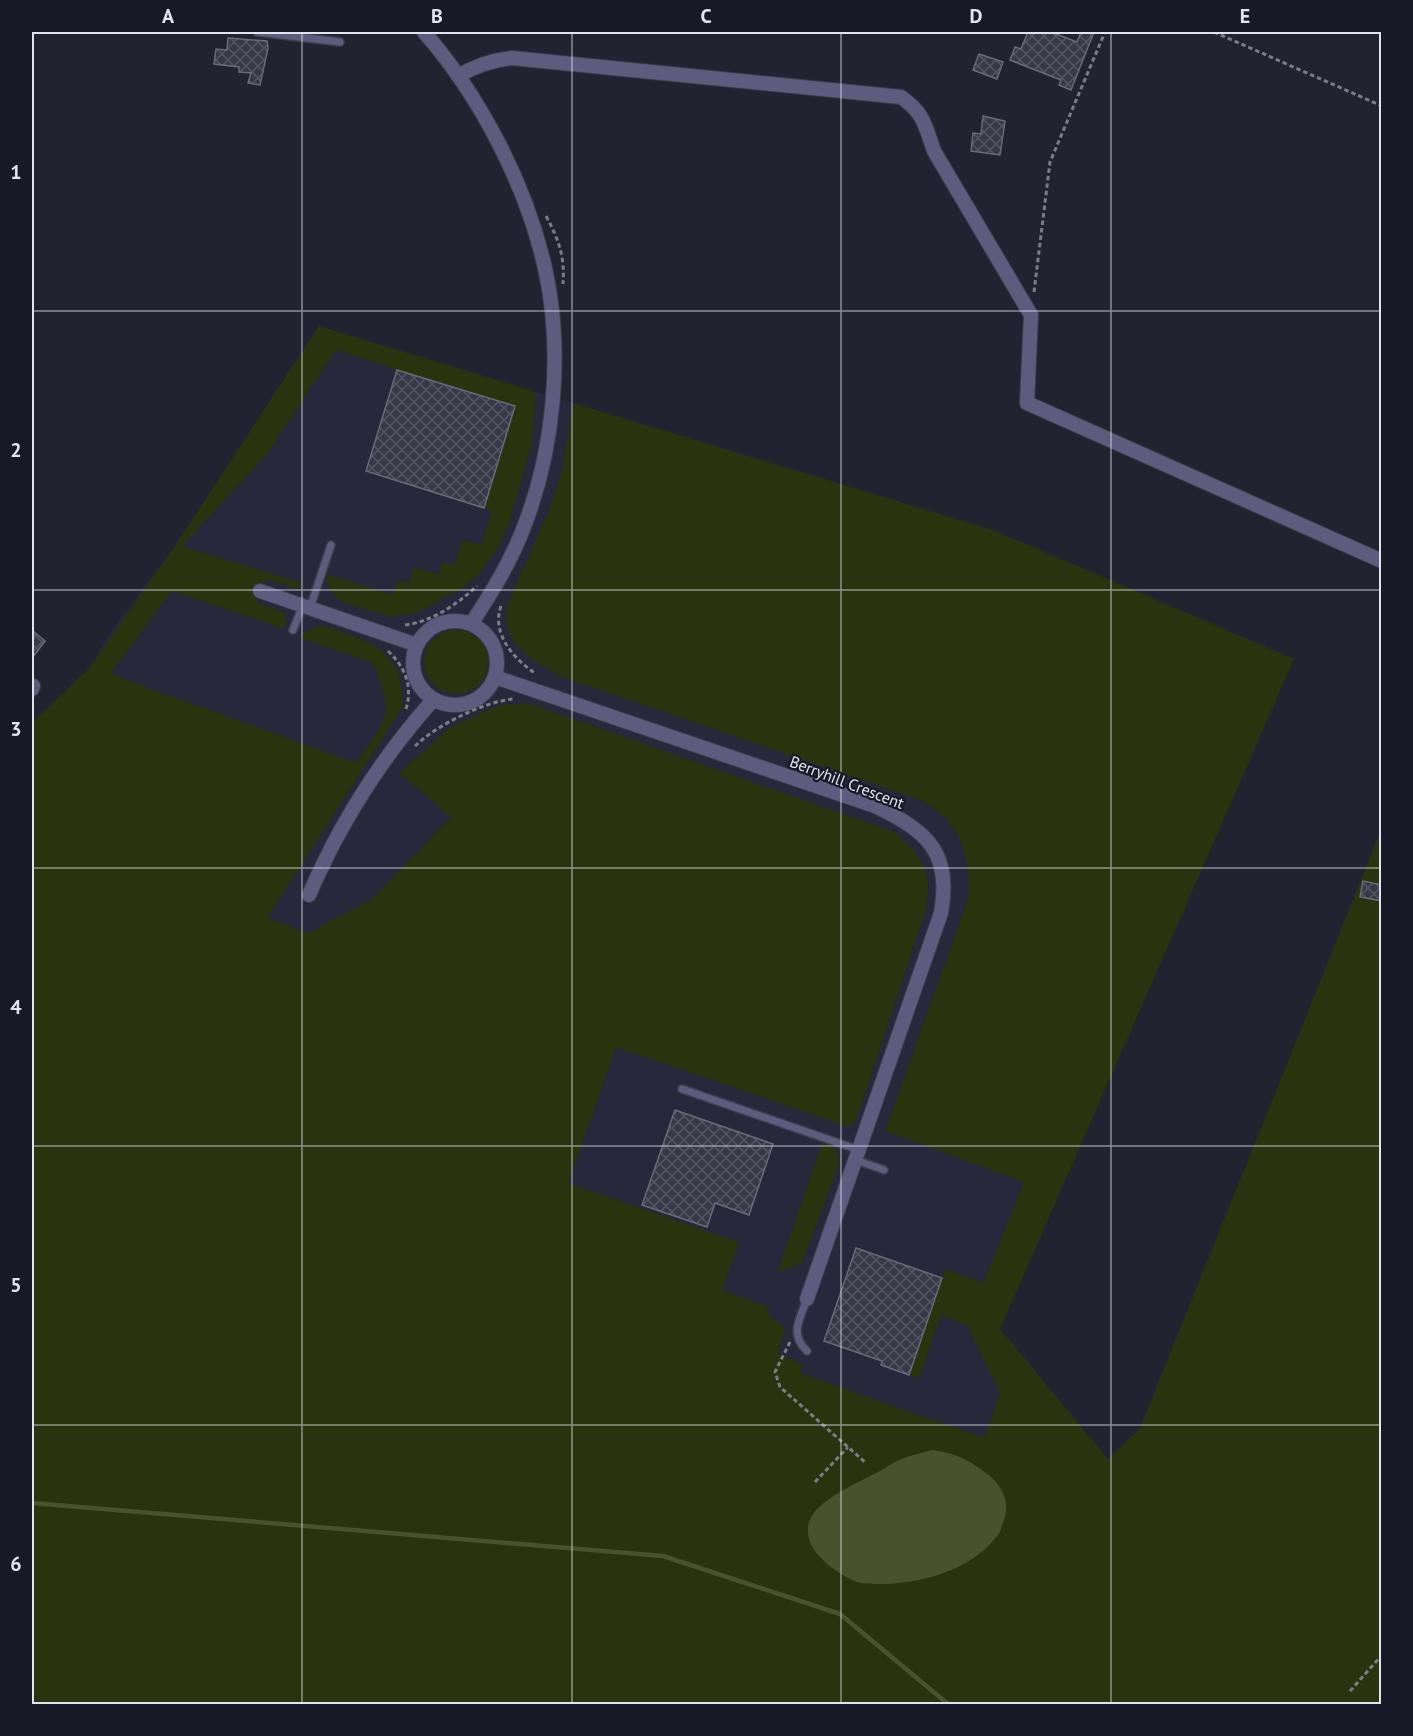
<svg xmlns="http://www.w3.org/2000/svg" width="1413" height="1736" viewBox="0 0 1413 1736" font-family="'PT Sans',sans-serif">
	<defs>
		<pattern id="building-cross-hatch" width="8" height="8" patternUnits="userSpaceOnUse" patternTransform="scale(1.5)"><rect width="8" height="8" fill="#393847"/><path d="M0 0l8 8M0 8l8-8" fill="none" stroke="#565562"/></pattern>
	</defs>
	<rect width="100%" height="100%" fill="#222230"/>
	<path fill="#29273b" d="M319 326 993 530 1294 659 1000 1328 1108 1459 905 1661 533 1284 618 1039 32 838V723L90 668 108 636 176 544Z"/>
	<path fill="#2a330e" d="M319 326 536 392 532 443 508 526 499 546 478 575 461 589 416 613 391 617 344 603 337 598 327 584V574L393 595 398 580 409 583 414 567 439 575 443 562 454 565 462 540 481 545 492 511 484 508 515 407 336 350 267 454 182 546 302 583 298 589 265 579 256 602 285 613 286 622 284 629 172 591 110 674 356 763C364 751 386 724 386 709 385 695 378 676 373 663L301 638 306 631 321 625C368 642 406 647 402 708L267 918 308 933 372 899 451 817 399 773 449 728 499 705 528 703 897 833C901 841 908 844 914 851 931 871 930 886 925 911L856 1121 848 1127 616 1047 568 1183 739 1242 722 1290 766 1306 770 1317 785 1328 778 1353 803 1365 800 1373 984 1438 1000 1394 967 1325 941 1315 919 1378 909 1375 945 1269 983 1283 1024 1182 885 1131 968 899C970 873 966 843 949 822 942 814 932 808 923 801L559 676C543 666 521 655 512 638 506 628 506 615 507 605L549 510 562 469 573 403 993 530 1294 659 1000 1329 1108 1459 1140 1428 1381 830V1704H949L919 1675 945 1704H32V723L90 667 176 544Z
		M424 662a32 32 0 1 1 64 0a32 32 0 1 1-64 0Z
		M822 1143 835 1149 840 1161 802 1263 777 1273Z"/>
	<path fill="#48532c" d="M932 1450C957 1454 966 1458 986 1473 1001 1484 1011 1501 1004 1520 1002 1525 1001 1532 997 1536 970 1572 916 1585 874 1584 869 1583 864 1584 860 1583 849 1580 829 1567 822 1559 812 1549 805 1537 809 1522 817 1499 858 1483 878 1472 886 1468 893 1462 902 1459 911 1455 922 1453 932 1450Z"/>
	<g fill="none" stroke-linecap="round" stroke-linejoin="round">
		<path stroke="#48532c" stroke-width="4.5" d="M32 1503 663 1556 840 1614 948 1704"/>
	</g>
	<path fill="url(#building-cross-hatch)" stroke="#6a6a7a" stroke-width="1.5" d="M1028 32H1051L1077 42 1081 32H1094L1071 90 1059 85 1061 80 1010 60 1015 47 1021 49Z
		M228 38 267 41 268 48 260 85 248 83 251 73 239 72V67L214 64 216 49 227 50Z
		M979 54 1003 62 997 79 973 70Z
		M983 116 1005 121 1000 155 971 151 973 133 981 134Z
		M397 370 515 406 484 508 366 471Z
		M32 630 45 641 32 658Z
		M1363 881 1382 885V901L1360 897Z
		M675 1110 773 1144 749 1215 715 1203 707 1227 642 1205Z
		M856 1248 942 1278 909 1375 881 1365 882 1361 824 1341Z"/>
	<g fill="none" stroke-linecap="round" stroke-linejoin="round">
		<g stroke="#3d3d4a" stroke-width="10">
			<path id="lane" d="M257 32 340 42
				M310 608 331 545
				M293 630 303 605
				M682 1089 859 1150
				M856 1160 884 1170
				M807 1299C800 1319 789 1334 807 1351"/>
		</g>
		<g stroke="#3d3d4a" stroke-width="16">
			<path id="street" d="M424 32C481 97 528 188 546 273 563 353 554 448 525 524 512 560 492 592 471 624
				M458 76C475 66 492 60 512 58L901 97C924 113 925 125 934 151L1031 315 1027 403 1382 561
				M260 591 417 645
				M413 663a42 42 0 1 1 84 0a42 42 0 1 1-84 0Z
				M495 677 875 806C927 831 952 852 941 913L807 1299
				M32 689 33 686
				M309 895C340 823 382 757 434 699"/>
		</g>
		<path stroke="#7c7b87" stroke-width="3" stroke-dasharray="4.5 3" stroke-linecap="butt" d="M1214 32 1382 106
			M546 216C559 240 565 257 563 284
			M1034 292 1050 162 1105 32
			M501 606C491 634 514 659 536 674
			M405 625C434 621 457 604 477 586
			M388 651C405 667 413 686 406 709
			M415 746C437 725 483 702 513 699
			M790 1342 775 1372 780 1387 866 1463
			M815 1482 848 1447
			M1350 1691 1382 1655"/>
		<use href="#lane" stroke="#5e5c7e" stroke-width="7"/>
		<use href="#street" stroke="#5e5c7e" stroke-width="14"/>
	</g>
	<path fill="none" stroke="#e4e3ed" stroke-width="1.5" stroke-opacity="0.55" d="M302 32V1704M572 32V1704M841 32V1704M1111 32V1704M32 311H1382M32 590H1382M32 868H1382M32 1146H1382M32 1425H1382"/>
	<g text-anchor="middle" stroke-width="4.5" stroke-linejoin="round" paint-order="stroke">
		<g font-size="16" fill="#e4e3ed" stroke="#191826">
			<text transform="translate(847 782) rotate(21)" y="6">Berryhill Crescent</text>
		</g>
	</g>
	<rect width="1413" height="1736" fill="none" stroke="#191826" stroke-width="66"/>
	<rect x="33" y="33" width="1347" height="1670" fill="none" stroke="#e4e3ed" stroke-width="2"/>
	<g font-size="20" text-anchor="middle" font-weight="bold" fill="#e4e3ed">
		<text x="168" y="23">A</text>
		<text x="437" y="23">B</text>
		<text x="706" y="23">C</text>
		<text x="976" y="23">D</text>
		<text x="1245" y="23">E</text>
		<text x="16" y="179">1</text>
		<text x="16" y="457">2</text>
		<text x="16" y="736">3</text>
		<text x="16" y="1014">4</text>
		<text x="16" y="1292">5</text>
		<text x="16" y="1571">6</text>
	</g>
</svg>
